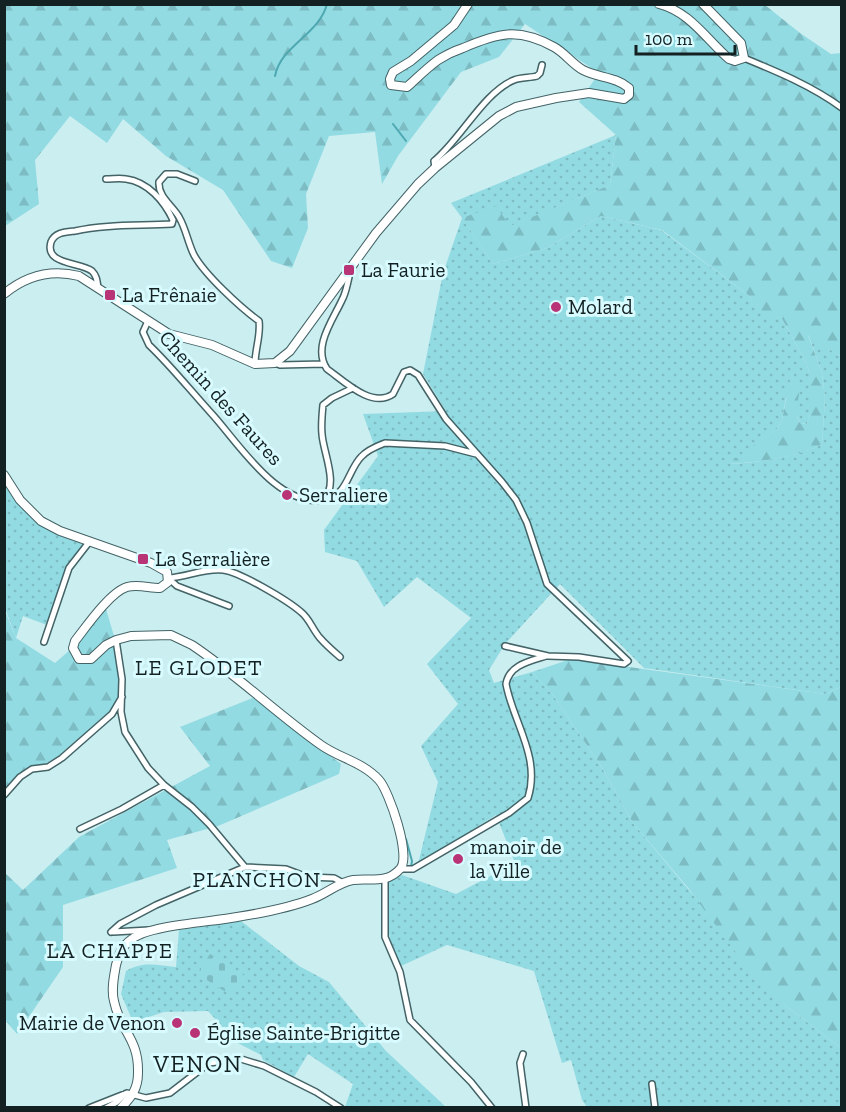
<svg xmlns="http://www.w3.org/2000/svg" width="846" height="1112" viewBox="0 0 846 1112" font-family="'Zilla Slab',serif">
	<defs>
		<pattern id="grass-dots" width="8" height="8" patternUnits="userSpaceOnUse" patternTransform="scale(1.5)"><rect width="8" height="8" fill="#92dbe2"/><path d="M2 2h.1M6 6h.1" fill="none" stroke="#7dbcc2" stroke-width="1.8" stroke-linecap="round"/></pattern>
		<pattern id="forest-firs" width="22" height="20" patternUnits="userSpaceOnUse" patternTransform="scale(1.5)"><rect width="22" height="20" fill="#92dbe2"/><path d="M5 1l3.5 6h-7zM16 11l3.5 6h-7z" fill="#7dbcc2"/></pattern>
		<pattern id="cemetery-stones" width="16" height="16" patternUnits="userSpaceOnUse" patternTransform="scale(1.5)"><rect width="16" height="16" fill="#92dbe2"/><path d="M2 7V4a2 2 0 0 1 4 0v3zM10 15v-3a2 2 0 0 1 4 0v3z" fill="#7dbcc2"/></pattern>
	</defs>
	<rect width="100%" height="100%" fill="#cbeef1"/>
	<path fill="url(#grass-dots)" d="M616 135 610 185 509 227 463 219 493 264 547 248 601 216 661 230 747 294 769 318 781 317 801 353 810 373V414L807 424 800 423 795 411 799 388 786 398 782 420 777 429 730 464C755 463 801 456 822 444L825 398 822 373 808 334 841 357V687L825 694 644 668 560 584 505 644 489 670 494 683 532 672 553 695 601 766 633 823 786 1006 841 1048V1107H587L582 1100 571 1060 562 1063 534 971 447 945 401 966 390 939 388 927V882L402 875 456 894 515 863 496 815 418 864 438 782 421 746 458 704 427 664 471 618 417 577 384 607 357 561 325 552 324 530 378 456 363 414 446 411 423 374 443 273 462 218 451 203Z
		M4 484 28 514 55 533 85 545 67 567 47 625 23 616 16 638 5 608Z
		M241 921 299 966 329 982 386 1051 446 1107H345L353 1084 308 1054 294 1077 263 1060 261 1055 236 1042 208 1011 164 1012 133 1022 121 994 126 971C142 961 159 965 176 967L179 930Z"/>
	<path fill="url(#forest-firs)" d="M5 5H765L800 33 831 54 841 53V357L808 335 822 373 825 398 822 444C800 457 754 463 728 464L777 429 782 420 792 370C794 376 799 383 799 389 800 403 792 408 800 423L807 424 810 414V373L801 353 781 317 769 319 747 294 662 230 601 216 547 248 493 264 462 218 496 206 510 226 610 185 616 135 579 102 599 73 525 24 499 57 461 72 398 156 382 184 375 132 329 136 306 194 308 228 292 268 271 261 223 190 166 156 123 119 107 143 70 116 35 160 39 204 5 226Z
		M4 608 16 638 55 663 79 642 106 609 114 636V648L121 691 113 708 56 758 43 765 30 766 4 792Z
		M571 659 825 694 841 687V1048L786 1006 745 965 689 889 633 823 601 766 553 695 532 672Z
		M255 697 278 716 341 764 339 774 218 826 167 840 177 868 63 905V967L17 1034 5 1020 4 872 23 890 79 837 210 766 180 727Z"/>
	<path fill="url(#cemetery-stones)" d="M210 954 245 976 229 994 197 974Z"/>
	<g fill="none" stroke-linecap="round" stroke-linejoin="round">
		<path stroke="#4da8b1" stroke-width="2" d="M275 76C281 45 319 35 327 4
			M393 124 406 141
			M406 839 412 861 411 867"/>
		<g stroke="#436366" stroke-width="8">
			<path id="street" d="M744 58C778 72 812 86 842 108
				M435 168 434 161C460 140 484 92 514 80 521 77 530 78 537 76L540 73 542 65
				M195 181 177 174H166L159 182C158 197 172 205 179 217 186 229 188 243 194 255 205 275 241 308 259 321 261 335 255 349 255 364
				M347 273 349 277C347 285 346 293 342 300 333 320 312 347 327 369 344 381 372 409 393 394L404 372 410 370 418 375 446 419 502 482 516 500 527 523 547 584 628 661 624 664 579 657 548 656 505 646
				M98 288C97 281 97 276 92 271 80 262 44 265 51 242 55 232 66 232 75 231 106 224 140 226 172 224L173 220C164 201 148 182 126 179 120 178 113 179 106 179
				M148 321 143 332 149 345C171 366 190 390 211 413 238 442 280 512 328 499 347 494 349 469 361 457 367 450 377 446 385 443L445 446 476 454
				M275 363 280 365 324 364
				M324 499C339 484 323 452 322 434 321 425 322 415 323 405L332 398 353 388
				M168 578C187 577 204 568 223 570 240 572 287 600 301 612 309 618 313 630 320 638 326 645 333 651 340 657
				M168 578 177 586 229 606
				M116 640 122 679 121 712 125 732 148 768 164 785 192 807 209 824 245 867
				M44 642 69 568 90 541
				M4 795 20 777 32 769 48 767 62 758 112 714 122 697
				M80 829 122 809 164 785
				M401 869H413L509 813 528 798C541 757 513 722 506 684 509 665 530 661 546 656
				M385 879V937L400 972 410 1020 471 1082 492 1108
				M111 932 120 924 156 905 245 867 286 869 307 877 334 878 343 883
				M113 932 149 930
				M523 1054 520 1063 526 1108
				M652 1084 655 1108
				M89 1108 127 1093 146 1098 170 1093 209 1063 241 1059 264 1066 316 1092 341 1108
				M106 1108 117 1102 125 1094"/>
		</g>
		<g stroke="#436366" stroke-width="10">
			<path id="secondary" d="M659 4C690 12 706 39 729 59L735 61 744 58 741 43 703 4
				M4 294C27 275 51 269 79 276L169 334 212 345 255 364 275 363 290 351 376 233 418 184 435 168 499 116 516 107 556 98 589 93 624 99 629 95V88C615 76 598 78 583 70 572 64 565 53 554 47 518 27 498 33 463 48 454 51 446 55 438 60 427 68 417 78 407 87L391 85 390 79 393 72 411 61 454 25 468 4
				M4 475 20 500 41 521 60 531 151 563 167 572 168 582 160 588C149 588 138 584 127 587 110 592 86 627 75 641L73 648 79 659H91L106 645 116 640 131 636 171 635 192 645C237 675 276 713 321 745 339 758 363 762 379 780 389 791 412 857 400 869 387 884 370 878 353 880 339 882 326 894 312 899 289 908 262 913 237 917 212 922 149 925 132 939 122 946 119 954 116 965 114 976 111 990 114 1001 120 1031 139 1038 138 1073 138 1089 132 1096 121 1108"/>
		</g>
		<use href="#street" stroke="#fff" stroke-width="5"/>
		<use href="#secondary" stroke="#fff" stroke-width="8"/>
	</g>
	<g fill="#b93377" stroke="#d8fbff" stroke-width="2">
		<rect x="343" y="264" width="12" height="12" rx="3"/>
		<rect x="104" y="289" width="12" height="12" rx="3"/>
		<circle cx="556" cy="307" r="6"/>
		<circle cx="287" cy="495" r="6"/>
		<rect x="137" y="553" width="12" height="12" rx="3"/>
		<circle cx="458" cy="859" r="6"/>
		<circle cx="177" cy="1023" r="6"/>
		<circle cx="195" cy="1033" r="6"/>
	</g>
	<g text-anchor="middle" stroke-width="6" stroke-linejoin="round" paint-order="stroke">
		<g font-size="21" fill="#142123" stroke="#d8fbff" text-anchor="start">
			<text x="361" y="277">La Faurie</text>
			<text x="122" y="302">La Frênaie</text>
			<text x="568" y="314">Molard</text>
			<text x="299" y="502">Serraliere</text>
			<text x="155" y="566">La Serralière</text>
			<text x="470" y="854">manoir de<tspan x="470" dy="24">la Ville</tspan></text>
			<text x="165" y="1030" text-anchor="end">Mairie de Venon</text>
			<text x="207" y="1040">Église Sainte-Brigitte</text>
		</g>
		<g font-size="21" fill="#142123" stroke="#d8fbff">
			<text transform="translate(221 398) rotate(48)" y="7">Chemin des Faures</text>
		</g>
		<g font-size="22" letter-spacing="1.5" fill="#142123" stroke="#d8fbff">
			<text x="199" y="675">LE GLODET</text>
			<text x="257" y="887">PLANCHON</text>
			<text x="110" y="958">LA CHAPPE</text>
		</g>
		<g font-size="24" letter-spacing="1.5" fill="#142123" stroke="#d8fbff">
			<text x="198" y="1072">VENON</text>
		</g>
	</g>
	<rect width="846" height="1112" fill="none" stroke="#142123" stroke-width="12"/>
	<path d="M636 45v9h99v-9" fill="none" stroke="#142123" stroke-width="3"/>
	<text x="645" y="45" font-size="18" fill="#142123" stroke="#d8fbff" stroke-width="4.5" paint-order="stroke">100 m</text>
</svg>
